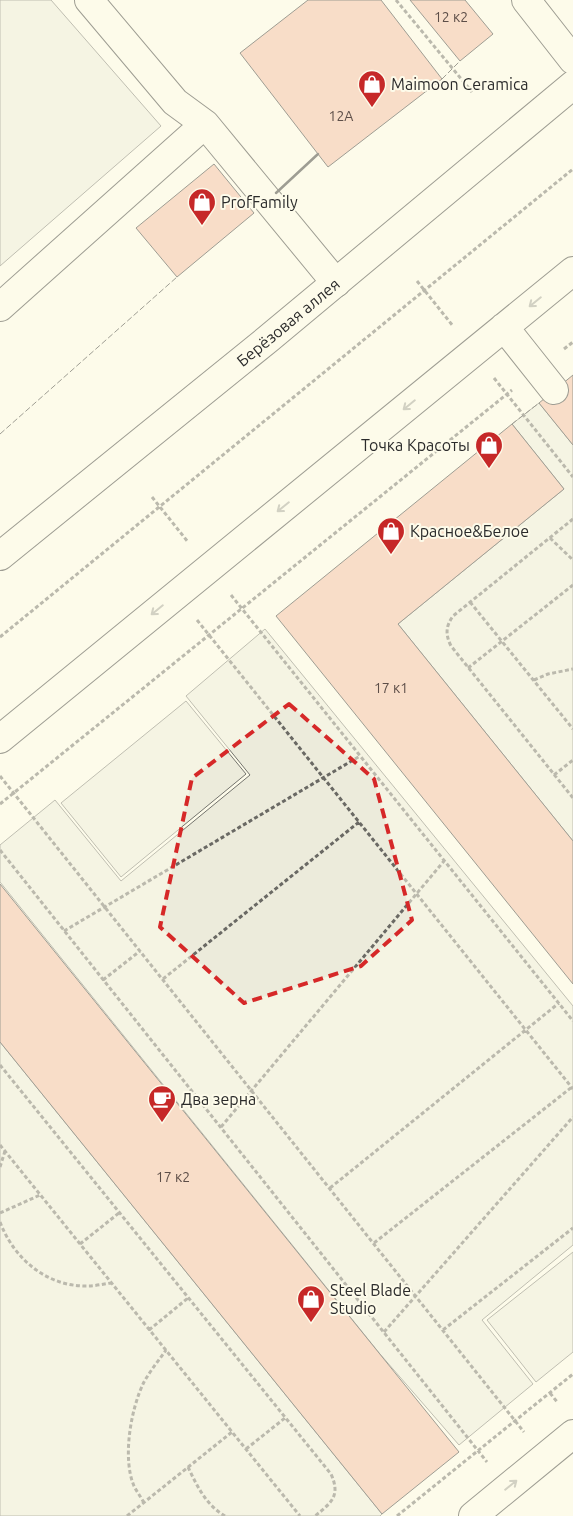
<svg xmlns="http://www.w3.org/2000/svg" width="573" height="1516" viewBox="0 0 573 1516" font-family="Ubuntu,sans-serif">
	<rect width="100%" height="100%" fill="#fdfbea"/>
	<path fill="#ecebdb" stroke="#74746e" d="M539 403 573 445V841L398 624 564 489 512 424Z
		M265 629 573 1006V1245L482 1320 533 1384 459 1445 380 1354 0 882V845L55 800 121 881 250 775 186 696Z
		M186 701 246 774 121 877 61 803Z
		M0 1042 382 1514 380 1516H0Z
		M573 1252V1352L536 1382 487 1320Z"/>
	<path fill="#eceadb" stroke="#74746e" d="M0 0H51L161 126 0 266Z"/>
	<path fill="#f2b8a0" stroke="#2b2b2b" d="M308 0H381L442 79 328 167 240 53Z
		M410 0H465L493 34 460 61Z
		M214 164 254 213 177 277 136 228Z
		M573 375V445L539 403Z
		M512 424 564 489 398 624 573 841V984L276 616Z
		M0 884 459 1452 382 1514 0 1042Z"/>
	<g fill="none" stroke-linecap="round" stroke-linejoin="round">
		<g stroke="#2b2b2b" stroke-width="30">
			<path id="minor" d="M89 0 175 102 205 124 336 283
				M526 0 573 60
				M0 307 205 124
				M504 327 554 390
				M0 739 573 271
				M473 1516 573 1434"/>
		</g>
		<g stroke="#2b2b2b" stroke-width="30">
			<g id="major">
				<path id="s1" d="M0 556 268 339 573 85"/>
			</g>
		</g>
		<path stroke="#6a6964" stroke-width="3" stroke-dasharray="4 2.5" stroke-linecap="butt" d="M396 0 472 92
			M417 281 453 326
			M564 349 573 342
			M494 378 573 477
			M152 497 188 542
			M573 519 453 616C446 626 445 634 451 646L573 798
			M550 538 573 560
			M231 595 573 1021
			M470 602 573 729
			M197 620 573 1089
			M0 637 573 169
			M468 668 573 585
			M534 680 548 674 573 669
			M554 775 573 760
			M0 776 524 1432
			M0 804 512 390
			M0 850 487 1462
			M64 931 360 756
			M163 979 359 822
			M103 980 140 951
			M0 1065 331 1474C341 1496 331 1503 315 1516
			M221 1127 444 861
			M0 1145 300 1516
			M0 1167 5 1151
			M330 1188 559 1003
			M0 1213 40 1195
			M0 1222C14 1259 47 1287 88 1286 95 1286 103 1284 111 1283
			M374 1243 572 1087
			M80 1244 119 1213
			M149 1330 188 1298
			M443 1330 573 1228
			M384 1332 573 1117
			M550 1393 558 1403
			M246 1449 285 1418
			M188 1467C197 1486 206 1505 225 1516
			M144 1503C141 1497 137 1492 134 1486 122 1458 131 1408 144 1382 150 1371 159 1360 166 1350
			M127 1516 232 1432
			M397 1516 573 1374"/>
		<use href="#minor" stroke="#fdfbea" stroke-width="28"/>
		<use href="#major" stroke="#fdfbea" stroke-width="28"/>
		<path stroke="#2b2b2b" stroke-width="1" stroke-dasharray="6 2.5" stroke-linecap="butt" d="M442 79 460 61
			M512 424 539 403
			M0 434 177 277"/>
		<path stroke="#2b2b2b" stroke-width="2.5" d="M276 193 318 154"/>
	</g>
	<defs><path id="oneway-shaft" d="M-6 0H5M1.5-3L5.5 0L1.5 3" fill="none" stroke-width="1.6" stroke-linecap="round" stroke-linejoin="round" transform="scale(1.25)"/></defs>
	<g stroke="#9e9d94">
		<use href="#oneway-shaft" transform="translate(535 302) rotate(141)"/>
		<use href="#oneway-shaft" transform="translate(409 405) rotate(141)"/>
		<use href="#oneway-shaft" transform="translate(283 507) rotate(141)"/>
		<use href="#oneway-shaft" transform="translate(157 610) rotate(141)"/>
		<use href="#oneway-shaft" transform="translate(511 1485) rotate(-39)"/>
	</g>
	<path d="M0 0H573V1516H0ZM289 704 374 779 412 920 361 966 244 1003 160 927 192 778Z" fill="#fdfbea" fill-opacity=".55" fill-rule="evenodd"/>
	<path fill="none" stroke="#d62828" stroke-width="4" stroke-dasharray="10 6" stroke-linejoin="round" d="M289 704 374 779 412 920 361 966 244 1003 160 927 192 778Z"/>
	<defs>
		<g id="shop-pin" transform="scale(1.4375)"><path d="M0 17L-7.5 6A9.5 9.5 0 1 1 7.5 6Z" fill="#c62828" stroke="#fdfbea"/><path d="M-5-2.5h2.3a2.7 3.5 0 0 1 5.4 0H5L5.5 6h-11ZM-1.5-2.5h3a1.5 2.3 0 0 0-3 0Z" fill="#fff"/></g>
		<g id="cafe-pin" transform="scale(1.4375)"><path d="M0 17L-7.5 6A9.5 9.5 0 1 1 7.5 6Z" fill="#c62828" stroke="#fdfbea"/><path d="M-5.5-4.5H6V0H3Q3 3.5 0 3.5H-2.5Q-5.5 3.5-5.5 0ZM3-3.2v2h1.7v-2ZM-6 4.5H4V6H-6Z" fill="#fff"/></g>
	</defs>
	<g fill-rule="evenodd">
		<use href="#shop-pin" x="372" y="84"/>
		<use href="#shop-pin" x="202" y="202"/>
		<use href="#shop-pin" x="489" y="445"/>
		<use href="#shop-pin" x="391" y="531"/>
		<use href="#cafe-pin" x="162" y="1099"/>
		<use href="#shop-pin" x="311" y="1299"/>
	</g>
	<g text-anchor="middle" stroke-width="4" stroke-linejoin="round" paint-order="stroke">
		<g font-size="14" fill="#5d4e48">
			<text x="451" y="22">12 к2</text>
			<text x="341" y="121">12А</text>
			<text x="391" y="693">17 к1</text>
			<text x="173" y="1182">17 к2</text>
		</g>
		<g font-size="16" fill="#2b2b2b" stroke="#fdfbea" text-anchor="start">
			<text x="391" y="90">Maimoon Ceramica</text>
			<text x="221" y="208">ProfFamily</text>
			<text x="470" y="451" text-anchor="end">Точка Красоты</text>
			<text x="410" y="537">Красное&amp;Белое</text>
			<text x="181" y="1105">Два зерна</text>
			<text x="330" y="1296">Steel Blade<tspan x="330" dy="18">Studio</tspan></text>
		</g>
		<g font-size="16" fill="#2b2b2b" stroke="#fdfbea">
			<text dy="6" stroke="none"><textPath href="#s1" startOffset="371">Берёзовая аллея</textPath></text>
		</g>
	</g>
</svg>
